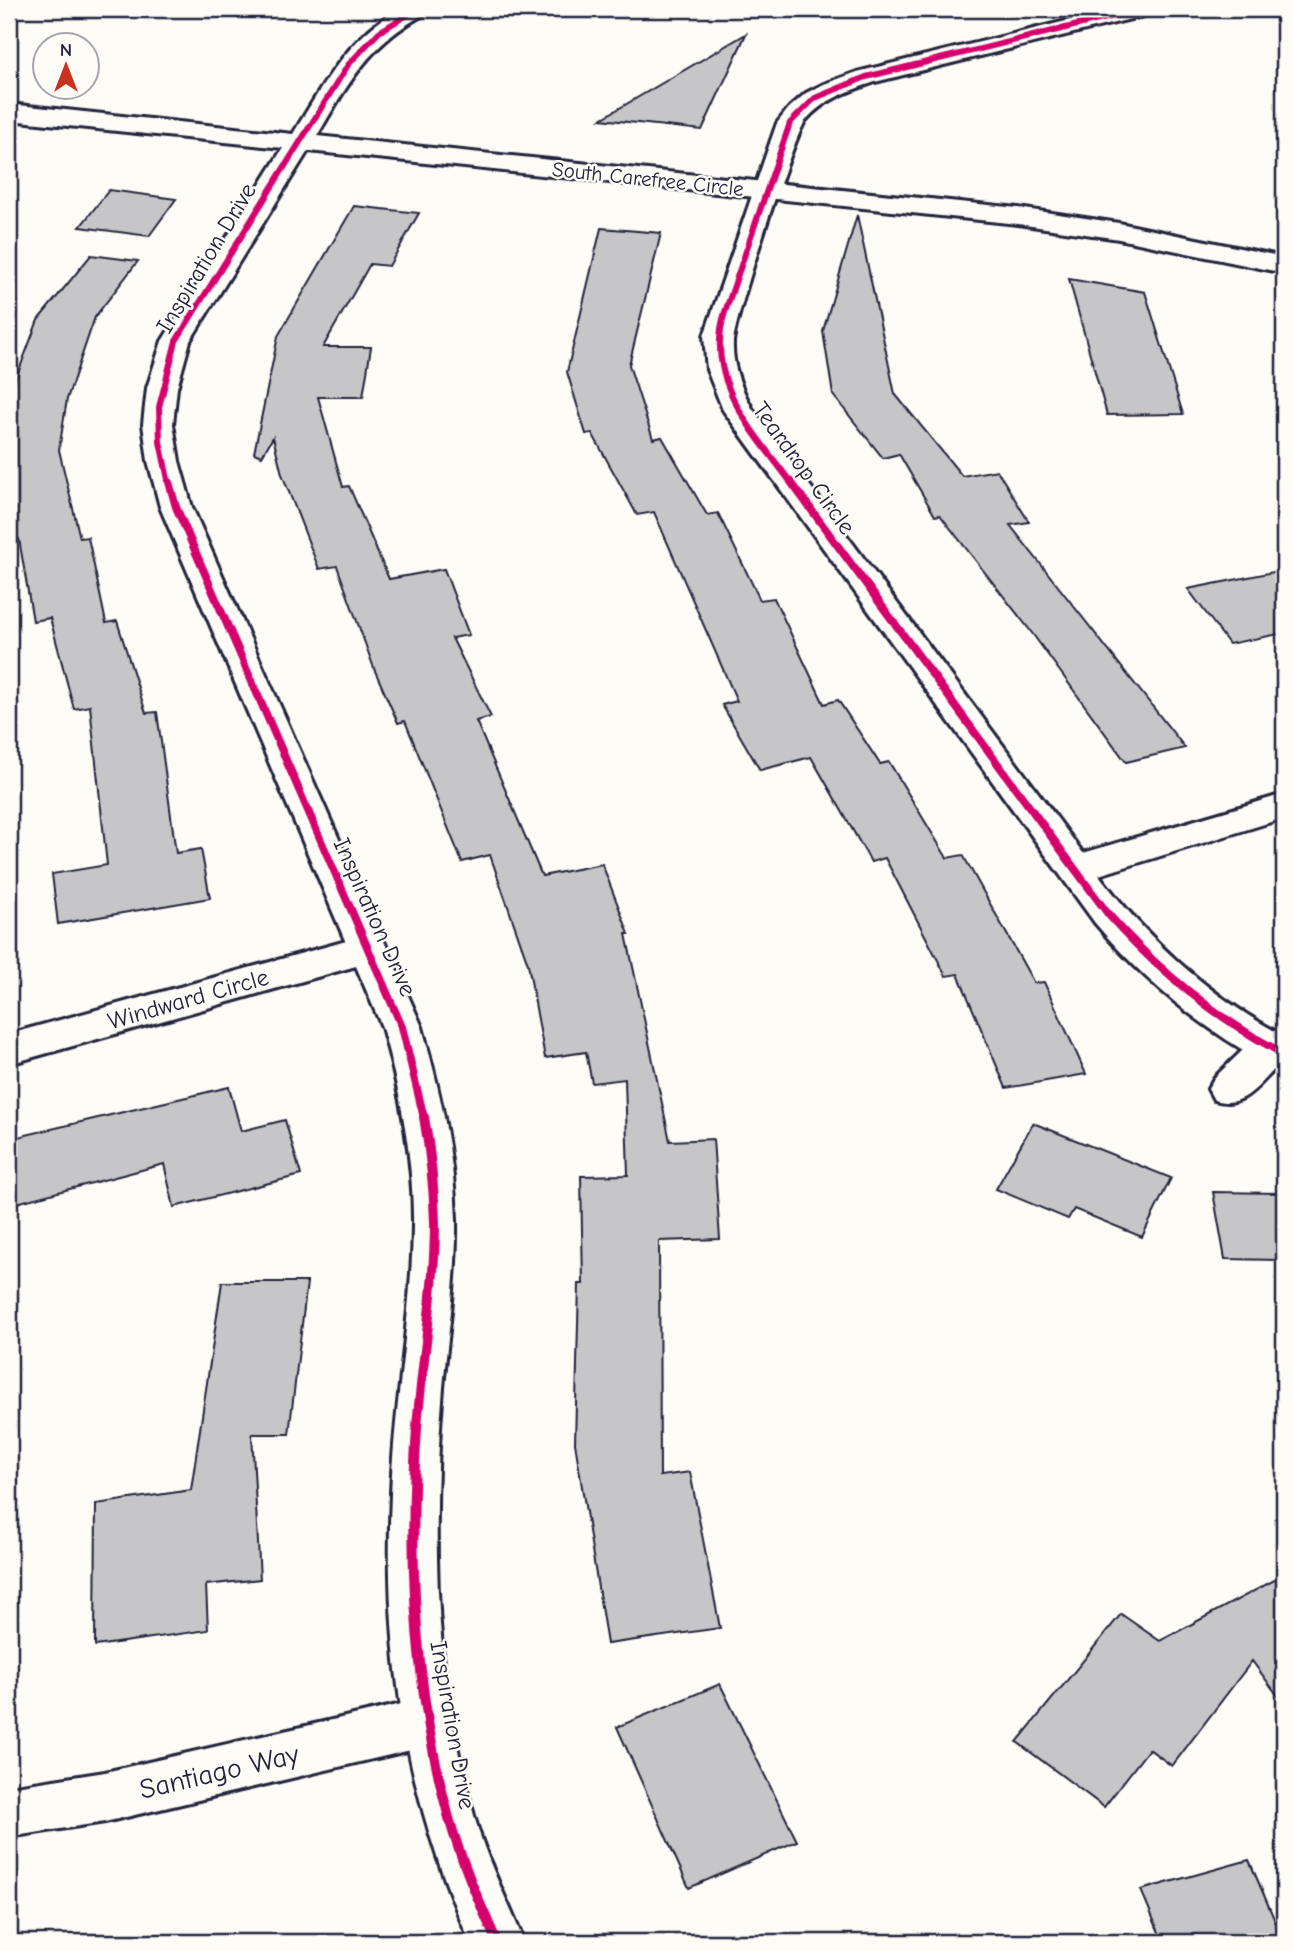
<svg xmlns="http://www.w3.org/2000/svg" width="1293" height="1951" viewBox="0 0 1293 1951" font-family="'Comic Neue',sans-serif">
	<rect width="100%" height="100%" fill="#fdfcf7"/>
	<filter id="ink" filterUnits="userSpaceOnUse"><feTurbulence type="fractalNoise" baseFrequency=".0143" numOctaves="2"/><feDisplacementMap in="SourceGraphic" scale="14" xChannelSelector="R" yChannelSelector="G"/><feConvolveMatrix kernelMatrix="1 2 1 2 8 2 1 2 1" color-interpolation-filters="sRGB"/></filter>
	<g filter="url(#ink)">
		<path fill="#c6c6c8" stroke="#22223b" stroke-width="2" d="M746 34 702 130 601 119Z
			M109 190 176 199 149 236 80 227Z
			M354 206 419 213 389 266 370 264 323 347H371L363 397H318L343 487 349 486 389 579 444 569 469 635 452 638 491 717 476 721 542 876 602 864 629 934H626L670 1141 713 1139 720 1239 659 1241 660 1476 690 1472 720 1628 607 1644 575 1443 579 1284H583L581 1176 628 1175 625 1079 592 1083 586 1052 545 1058 528 964 490 855 462 862 405 721 398 723 375 671 337 566 319 569 282 474 273 437 262 456 254 453 278 336Z
			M857 215 895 394 962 476 997 470 1029 522 1010 525 1185 748 1126 762 1029 629 940 515 935 516 899 454 883 458 833 395 823 331Z
			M601 228 661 233 629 365 653 439 662 437 707 515 718 513 760 600 774 598 824 704 838 700 880 764 889 762 947 858 963 855 1034 983 1044 982 1086 1074 1006 1088 958 974 946 976 885 858 871 862 811 757 760 770 722 705 737 701 654 512 637 515 592 433 586 434 567 372Z
			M91 255 138 261 95 317 67 399 59 450 80 538 88 537 106 623 117 621 146 713 157 712 176 853 201 849 210 898 58 924 52 874 107 865 90 706 74 709 50 618 33 621 19 539 9 541V397L38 320Z
			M1069 279 1145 292 1183 414 1107 415Z
			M1284 570V633L1229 644 1188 589Z
			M229 1087 241 1131 285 1120 301 1175 174 1207 164 1164 9 1205V1139Z
			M1033 1123 1171 1178 1142 1237 1074 1209 1068 1219 996 1189Z
			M1213 1192 1284 1193V1260L1225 1259Z
			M222 1282H307L289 1434H252L260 1579 206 1585 208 1630 95 1646 96 1504 191 1490Z
			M1284 1575V1704L1252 1661 1172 1766 1149 1749 1104 1807 1017 1742 1121 1614 1160 1641Z
			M720 1684 797 1841 689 1888 617 1727Z
			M1249 1860 1284 1942H1163L1141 1890Z"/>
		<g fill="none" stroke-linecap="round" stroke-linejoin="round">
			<g stroke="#22223b" stroke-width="6">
				<path id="street" d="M1115 9H1155L1151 14 875 82C849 91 824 99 806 120 794 134 733 322 733 343 732 366 741 388 752 408L1083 853 1284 794V818L1099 875C1149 941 1210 997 1284 1036V1069L1277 1067C1257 1086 1244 1109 1214 1100L1208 1089 1214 1078 1243 1050C1187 1016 1138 974 1095 923L723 410 707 370 704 336 770 143 777 123 789 108 806 93 824 84 857 72Z
					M368 935 381 939 387 949 381 959 9 1064V1034Z
					M428 1698 446 1705 453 1722 446 1739 428 1746 105 1822 9 1837V1787L105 1772Z"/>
			</g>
			<g stroke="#22223b" stroke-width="6">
				<path id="secondary" d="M399 9H429L425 14C369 43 348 84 317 136L1018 208 1119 223 1284 257V273L1119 239 1018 224 308 151 190 341 177 388 173 424 179 461 192 507 422 1027C440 1090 454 1154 456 1219 457 1276 448 1332 443 1388 438 1445 436 1501 437 1558 438 1646 451 1735 475 1819 487 1862 508 1901 524 1942H470C405 1795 384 1654 391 1494 394 1404 412 1315 413 1225 414 1158 400 1091 382 1027L160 507 148 461 143 424 147 388 162 341 283 148 9 120V104L293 134C323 85 348 37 399 9Z"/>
			</g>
			<use href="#street" fill="#fdfcf7" fill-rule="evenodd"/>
			<use href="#secondary" fill="#fdfcf7" fill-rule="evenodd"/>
			<g stroke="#fdfcf7" stroke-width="10">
				<path id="cycleway-far2" d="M169 484 160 442 159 407 176 341 348 65 379 32 417 9
					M792 484C755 433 703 381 725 312L790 123 815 98 866 77 1143 9"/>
			</g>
			<g stroke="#fdfcf7" stroke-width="12">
				<path id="cycleway-far1" d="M169 482 176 507 402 1027 424 1118
					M791 482 1108 914C1159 972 1216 1018 1284 1054"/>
			</g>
			<g stroke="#fdfcf7" stroke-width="15">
				<path id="cycleway" d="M424 1117C430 1151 434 1187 435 1222 435 1291 422 1360 417 1428 408 1559 414 1691 449 1818 461 1861 479 1902 497 1942"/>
			</g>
			<use href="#cycleway-far2" stroke="#d6006c" stroke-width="6"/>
			<use href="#cycleway-far1" stroke="#d6006c" stroke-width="8"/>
			<use href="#cycleway" stroke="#d6006c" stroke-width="10"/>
		</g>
	</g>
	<g text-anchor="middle" stroke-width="5" stroke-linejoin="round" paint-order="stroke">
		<g font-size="21" fill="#22223b" stroke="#fdfcf7">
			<text transform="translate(648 179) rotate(6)" y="7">South Carefree Circle</text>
		</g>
		<g font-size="24" fill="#22223b" stroke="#fdfcf7">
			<text transform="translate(206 258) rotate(-59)" y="8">Inspiration Drive</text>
			<text transform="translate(804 468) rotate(54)" y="8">Teardrop Circle</text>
			<text transform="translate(375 917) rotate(66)" y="8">Inspiration Drive</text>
			<text transform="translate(188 999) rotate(-16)" y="8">Windward Circle</text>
			<text transform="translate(453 1725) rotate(80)" y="8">Inspiration Drive</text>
		</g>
		<g font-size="28" fill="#22223b" stroke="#fdfcf7">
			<text transform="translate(219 1771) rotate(-13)" y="10">Santiago Way</text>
		</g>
	</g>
	<rect width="1293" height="1951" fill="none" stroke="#fdfcf7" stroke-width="35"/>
	<rect x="18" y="18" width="1258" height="1916" fill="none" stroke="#22223b" stroke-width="2.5" filter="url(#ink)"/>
	<g transform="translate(66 66)"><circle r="33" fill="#fdfcf7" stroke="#a5a5ac" stroke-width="2"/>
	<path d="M0-5L12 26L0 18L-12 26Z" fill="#c8321e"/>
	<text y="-10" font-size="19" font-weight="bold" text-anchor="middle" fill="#22223b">N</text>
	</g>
</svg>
